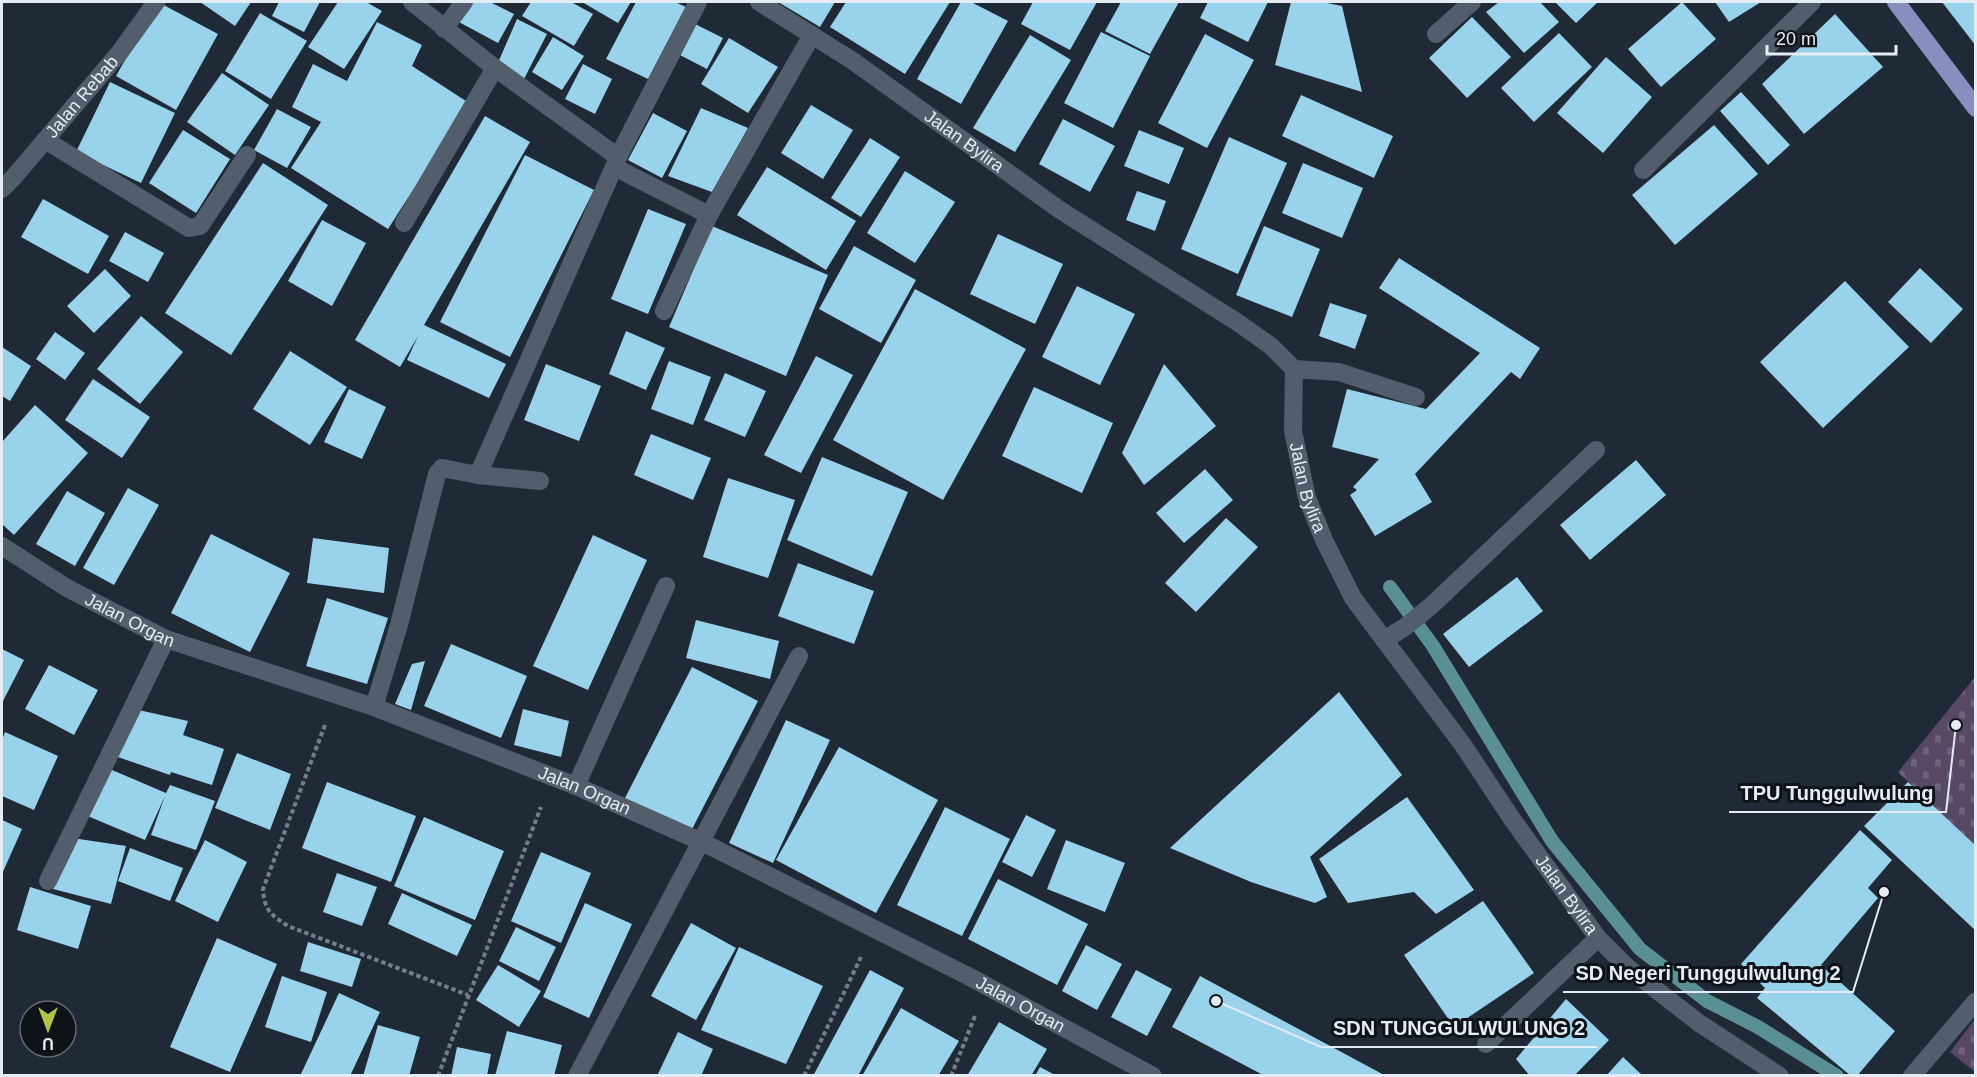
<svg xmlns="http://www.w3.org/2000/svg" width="1977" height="1077" viewBox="0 0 1977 1077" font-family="Arial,sans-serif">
	<defs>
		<pattern id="cemetery-stones" width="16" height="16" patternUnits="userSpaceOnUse" patternTransform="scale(1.5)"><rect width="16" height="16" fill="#574963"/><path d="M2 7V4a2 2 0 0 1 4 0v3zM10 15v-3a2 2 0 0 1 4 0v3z" fill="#6f637a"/></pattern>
	</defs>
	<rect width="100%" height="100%" fill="#202a37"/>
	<path fill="url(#cemetery-stones)" d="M1975 677V846L1898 772Z
		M1975 1019V1072L1950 1052Z"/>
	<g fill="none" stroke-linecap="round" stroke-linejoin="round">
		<path stroke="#5a8f93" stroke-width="14" d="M1390 587 1433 646 1552 841 1640 949 1707 1001 1758 1027 1837 1076"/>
	</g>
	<path fill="#98d2eb" d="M158 2 218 34 176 110 116 76Z
		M200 2H251L235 26Z
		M279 2H320L304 32 272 16Z
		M338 2H366L382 11 344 69 308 47Z
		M467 2H490L514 14 498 43 457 21Z
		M531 2H571L593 14 574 46 522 16Z
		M582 2H631L618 23Z
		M636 2H675L686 7 648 79 606 59Z
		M778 2H835L820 27Z
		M846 2H950L905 74 830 27Z
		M961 2H971L1008 21 961 104 917 79Z
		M1033 2H1097L1070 50 1021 24Z
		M1121 2H1179L1150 54 1105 31Z
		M1208 2H1268L1248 42 1200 18Z
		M1291 2H1322L1342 6 1362 92 1275 65Z
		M1499 2H1540L1559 22 1524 53 1486 12Z
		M1555 2H1598L1576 23Z
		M1682 2 1716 39 1661 87 1628 49Z
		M1715 2H1761L1729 22Z
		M1942 2H1976V46Z
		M260 13 307 41 271 99 225 71Z
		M1835 14 1883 67 1804 134 1762 84Z
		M1472 17 1511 57 1467 98 1429 58Z
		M517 19 547 34 524 79 497 65Z
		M377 22 422 45 412 66 469 103 388 229 291 168 321 122 292 107 313 64 347 81Z
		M691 22 723 38 707 69 676 53Z
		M1101 32 1150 56 1113 128 1064 103Z
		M1559 33 1592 67 1534 122 1501 88Z
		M1205 34 1254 60 1207 148 1158 123Z
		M1030 35 1071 60 1015 152 973 128Z
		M553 37 584 56 562 90 532 72Z
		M729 38 778 67 748 113 701 84Z
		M1606 57 1652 97 1603 153 1557 113Z
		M583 64 612 79 595 114 565 99Z
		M222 73 269 105 235 155 187 122Z
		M110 82 175 113 141 183 76 152Z
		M1741 92 1790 145 1768 165 1720 111Z
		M1301 95 1393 136 1374 178 1282 136Z
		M811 105 853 130 823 179 781 153Z
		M701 108 748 128 712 192 668 176Z
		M277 109 311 127 287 168 254 150Z
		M653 113 687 131 662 178 628 160Z
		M485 116 530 142 424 325 506 364 489 398 407 360 418 336 400 367 355 340Z
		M1063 119 1115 146 1090 192 1039 164Z
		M1714 125 1758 174 1675 245 1632 195Z
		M183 130 230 159 196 213 149 183Z
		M1139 130 1184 148 1169 184 1124 166Z
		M1229 137 1287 163 1238 274 1181 249Z
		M870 138 900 157 861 217 831 198Z
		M525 155 594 190 510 357 440 322Z
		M263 163 328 205 231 355 165 313Z
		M1303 163 1363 188 1342 238 1282 213Z
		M767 167 856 221 826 270 737 215Z
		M905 171 955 202 915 263 867 233Z
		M1137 191 1166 201 1155 231 1126 220Z
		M43 199 109 236 88 274 21 237Z
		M648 209 686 224 648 314 611 299Z
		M322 220 366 243 332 306 288 281Z
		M712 226 828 275 786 376 669 327Z
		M1264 226 1320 249 1292 317 1236 295Z
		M125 232 164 253 148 282 109 261Z
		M998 234 1063 264 1035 324 970 294Z
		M854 246 916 280 881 343 819 309Z
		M1399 258 1540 348 1520 379 1511 372 1415 474 1432 502 1375 536 1350 495 1357 490 1353 487 1379 459 1332 447 1347 389 1426 409 1480 353 1379 288Z
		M1920 268 1963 309 1931 343 1888 302Z
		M105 269 131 296 94 333 67 306Z
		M1845 281 1909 347 1823 428 1760 362Z
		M1077 286 1135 314 1100 385 1042 357Z
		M915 289 1026 349 943 500 833 440Z
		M1330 303 1367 315 1355 349 1319 336Z
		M141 316 183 352 140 404 97 369Z
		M626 331 665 348 646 390 609 374Z
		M55 332 85 353 65 380 36 359Z
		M2 347 31 366 10 401 2 396Z
		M290 351 347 387 310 445 253 409Z
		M816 356 853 375 801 473 764 455Z
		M669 361 711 377 693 425 651 409Z
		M546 364 601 386 579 441 524 420Z
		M1164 364 1216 426 1144 485 1122 453Z
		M725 373 766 391 745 437 704 420Z
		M93 379 150 417 122 458 65 420Z
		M1034 387 1113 423 1082 493 1002 456Z
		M349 389 386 407 362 459 324 442Z
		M35 405 88 453 14 535 2 524V442Z
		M651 434 711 458 693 500 634 475Z
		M822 457 908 492 872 576 787 540Z
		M1636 460 1666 495 1590 560 1560 525Z
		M1205 469 1233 500 1184 543 1156 513Z
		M728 478 795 500 768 578 703 557Z
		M128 488 159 505 114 585 83 568Z
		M67 491 105 513 75 566 36 544Z
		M1226 518 1258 547 1196 612 1165 583Z
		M211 534 290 573 250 652 171 613Z
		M593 535 647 560 588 690 533 666Z
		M313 538 389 548 384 593 307 583Z
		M798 563 874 591 854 644 778 616Z
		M1517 577 1543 611 1469 667 1443 634Z
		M327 598 388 618 367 684 306 666Z
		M696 620 779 641 770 679 686 658Z
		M451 644 527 676 501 738 424 706Z
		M2 649 24 660 2 703Z
		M425 661 411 710 395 704 412 664Z
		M49 665 98 690 74 735 25 709Z
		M692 667 758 701 690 833 624 800Z
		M1339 692 1402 775 1310 857 1327 897 1315 903 1251 882 1170 848Z
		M134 709 188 721 183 735 224 749 212 785 171 772 170 775 112 755Z
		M523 709 569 721 561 757 514 745Z
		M786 720 830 740 773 863 729 843Z
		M5 732 58 756 34 810 2 796V740Z
		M839 747 938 800 876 913 776 860Z
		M237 753 291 774 270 830 215 808Z
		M105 767 166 793 170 785 215 801 196 850 151 835 165 796 145 840 85 815Z
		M327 782 416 816 391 882 302 848Z
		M1908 782 1976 846V931L1864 826Z
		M1407 797 1474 890 1436 914 1414 892 1348 903 1319 859Z
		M945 807 1010 839 962 936 897 905Z
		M1026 815 1056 830 1032 877 1002 862Z
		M424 817 504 851 475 920 394 886Z
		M2 820 22 829 2 874Z
		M1860 830 1892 860 1868 888 1878 898 1821 965 1895 1031 1857 1076H1851L1757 998 1765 988 1741 964Z
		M72 838 126 846 111 904 53 889Z
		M205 840 247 862 218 922 175 901Z
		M1066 840 1125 863 1105 912 1047 889Z
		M130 848 183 868 170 901 118 881Z
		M541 852 591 873 561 943 511 921Z
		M337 873 377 887 362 926 323 912Z
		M998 879 1088 924 1057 985 968 939Z
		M30 887 91 906 78 949 17 930Z
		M402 893 472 925 457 956 388 924Z
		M1483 901 1534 973 1454 1027 1404 955Z
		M585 903 632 924 589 1018 543 997Z
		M691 923 736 948 696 1020 651 996Z
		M516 927 556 947 539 981 499 961Z
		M217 938 277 964 230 1072 170 1047Z
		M308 942 361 959 352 987 300 971Z
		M1086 945 1122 964 1097 1010 1062 991Z
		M739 947 823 986 786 1064 701 1030Z
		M498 965 541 991 519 1027 476 1000Z
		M870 970 904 988 858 1076H813Z
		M1136 970 1172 989 1147 1036 1111 1017Z
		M282 976 327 992 311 1042 265 1027Z
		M1200 976 1386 1076H1265L1172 1027Z
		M339 993 380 1012 350 1076H300Z
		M1566 999 1609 1040 1574 1076H1530L1516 1059Z
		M901 1008 959 1041 938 1076H862Z
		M999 1022 1047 1049 1031 1076H967Z
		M378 1025 420 1037 409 1076H363Z
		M507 1031 562 1045 554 1076H495Z
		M678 1032 713 1049 701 1076H657Z
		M457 1047 491 1054 487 1076H451Z
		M1623 1057 1643 1076H1606Z
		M1040 1067 1057 1076H1035Z"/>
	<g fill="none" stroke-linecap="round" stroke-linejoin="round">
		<path stroke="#757e88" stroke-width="4" stroke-dasharray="4.5 3" stroke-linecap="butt" d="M325 725 263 889C264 910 271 915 288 926L468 995
			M438 1076 541 807
			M804 1076 861 957
			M951 1076 975 1016"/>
		<g stroke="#535e6c" stroke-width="18">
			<path d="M412 2 495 68 618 157 614 167 709 215"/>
			<path id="s1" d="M759 2 853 61 1060 210 1237 322 1271 346 1294 369 1293 431 1307 498 1324 540 1353 598 1463 745 1512 819 1598 938 1627 967 1699 1023 1780 1076"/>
			<path d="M444 29 464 2"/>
			<path d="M1436 34 1472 2"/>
			<path d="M45 140 189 228 200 226 247 155"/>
			<path d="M618 157 698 2"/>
			<path d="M1643 170 1812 2"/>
			<path id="s2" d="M2 189 13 178 120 52 156 2"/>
			<path d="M404 223 495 68"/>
			<path d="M664 311 709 215 812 35"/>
			<path d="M1294 369 1339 372 1416 397"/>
			<path d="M478 475 540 481"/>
			<path id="s3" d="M2 546 67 588 166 639 374 707 576 786 702 842 968 976 1153 1076"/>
			<path d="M1384 640 1405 627 1431 606 1596 450"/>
			<path d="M374 707 399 625 437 474 442 468 478 475 614 167"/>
			<path d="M576 786 666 586"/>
			<path d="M48 881 166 639"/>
			<path d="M1486 1044 1598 938"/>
			<path d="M577 1076 799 656"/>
			<path d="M1912 1076 1976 1001"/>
		</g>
		<path stroke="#888fbf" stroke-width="18" d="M1896 2 1976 108"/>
	</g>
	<g text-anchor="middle" stroke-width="6" stroke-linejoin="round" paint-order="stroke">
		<g font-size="18" fill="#e5ecf4" stroke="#0e1318">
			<text dy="6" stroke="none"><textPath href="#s2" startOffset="122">Jalan Rebab</textPath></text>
			<text dy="6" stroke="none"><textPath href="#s1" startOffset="248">Jalan Bylira</textPath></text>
			<text dy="6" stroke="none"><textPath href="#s1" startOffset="770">Jalan Bylira</textPath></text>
			<text dy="6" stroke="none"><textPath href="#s3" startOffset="148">Jalan Organ</textPath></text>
			<text dy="6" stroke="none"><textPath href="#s3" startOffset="634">Jalan Organ</textPath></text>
			<text dy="6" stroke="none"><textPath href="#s1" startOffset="1256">Jalan Bylira</textPath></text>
			<text dy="6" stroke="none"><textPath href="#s3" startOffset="1120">Jalan Organ</textPath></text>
		</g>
	</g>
	<path fill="none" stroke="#e5ecf4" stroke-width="2" d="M1956 725L1946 812H1729M1884 892L1853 992H1563M1216 1001L1321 1047H1597"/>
	<g fill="#e5ecf4" stroke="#0e1318" stroke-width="2">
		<circle cx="1956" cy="725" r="6"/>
		<circle cx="1884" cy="892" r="6"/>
		<circle cx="1216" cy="1001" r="6"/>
	</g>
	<g font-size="20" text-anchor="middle" font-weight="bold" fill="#e5ecf4" stroke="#0e1318" stroke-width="6" stroke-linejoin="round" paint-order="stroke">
		<text x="1837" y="800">TPU Tunggulwulung</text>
		<text x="1708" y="980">SD Negeri Tunggulwulung 2</text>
		<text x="1459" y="1035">SDN TUNGGULWULUNG 2</text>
	</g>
	<rect width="1977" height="1077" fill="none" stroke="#e5ecf4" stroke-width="6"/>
	<g transform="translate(48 1029) rotate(180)"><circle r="28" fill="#0e1318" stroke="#646a70" stroke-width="1.5"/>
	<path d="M0-4.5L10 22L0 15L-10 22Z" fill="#b3c24b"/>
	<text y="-9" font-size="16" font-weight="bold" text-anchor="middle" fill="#e5ecf4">U</text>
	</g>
	<path d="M1767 45v9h129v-9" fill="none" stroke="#e5ecf4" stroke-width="3"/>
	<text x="1776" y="45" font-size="18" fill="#e5ecf4" stroke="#0e1318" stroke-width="4.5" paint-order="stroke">20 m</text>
</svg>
